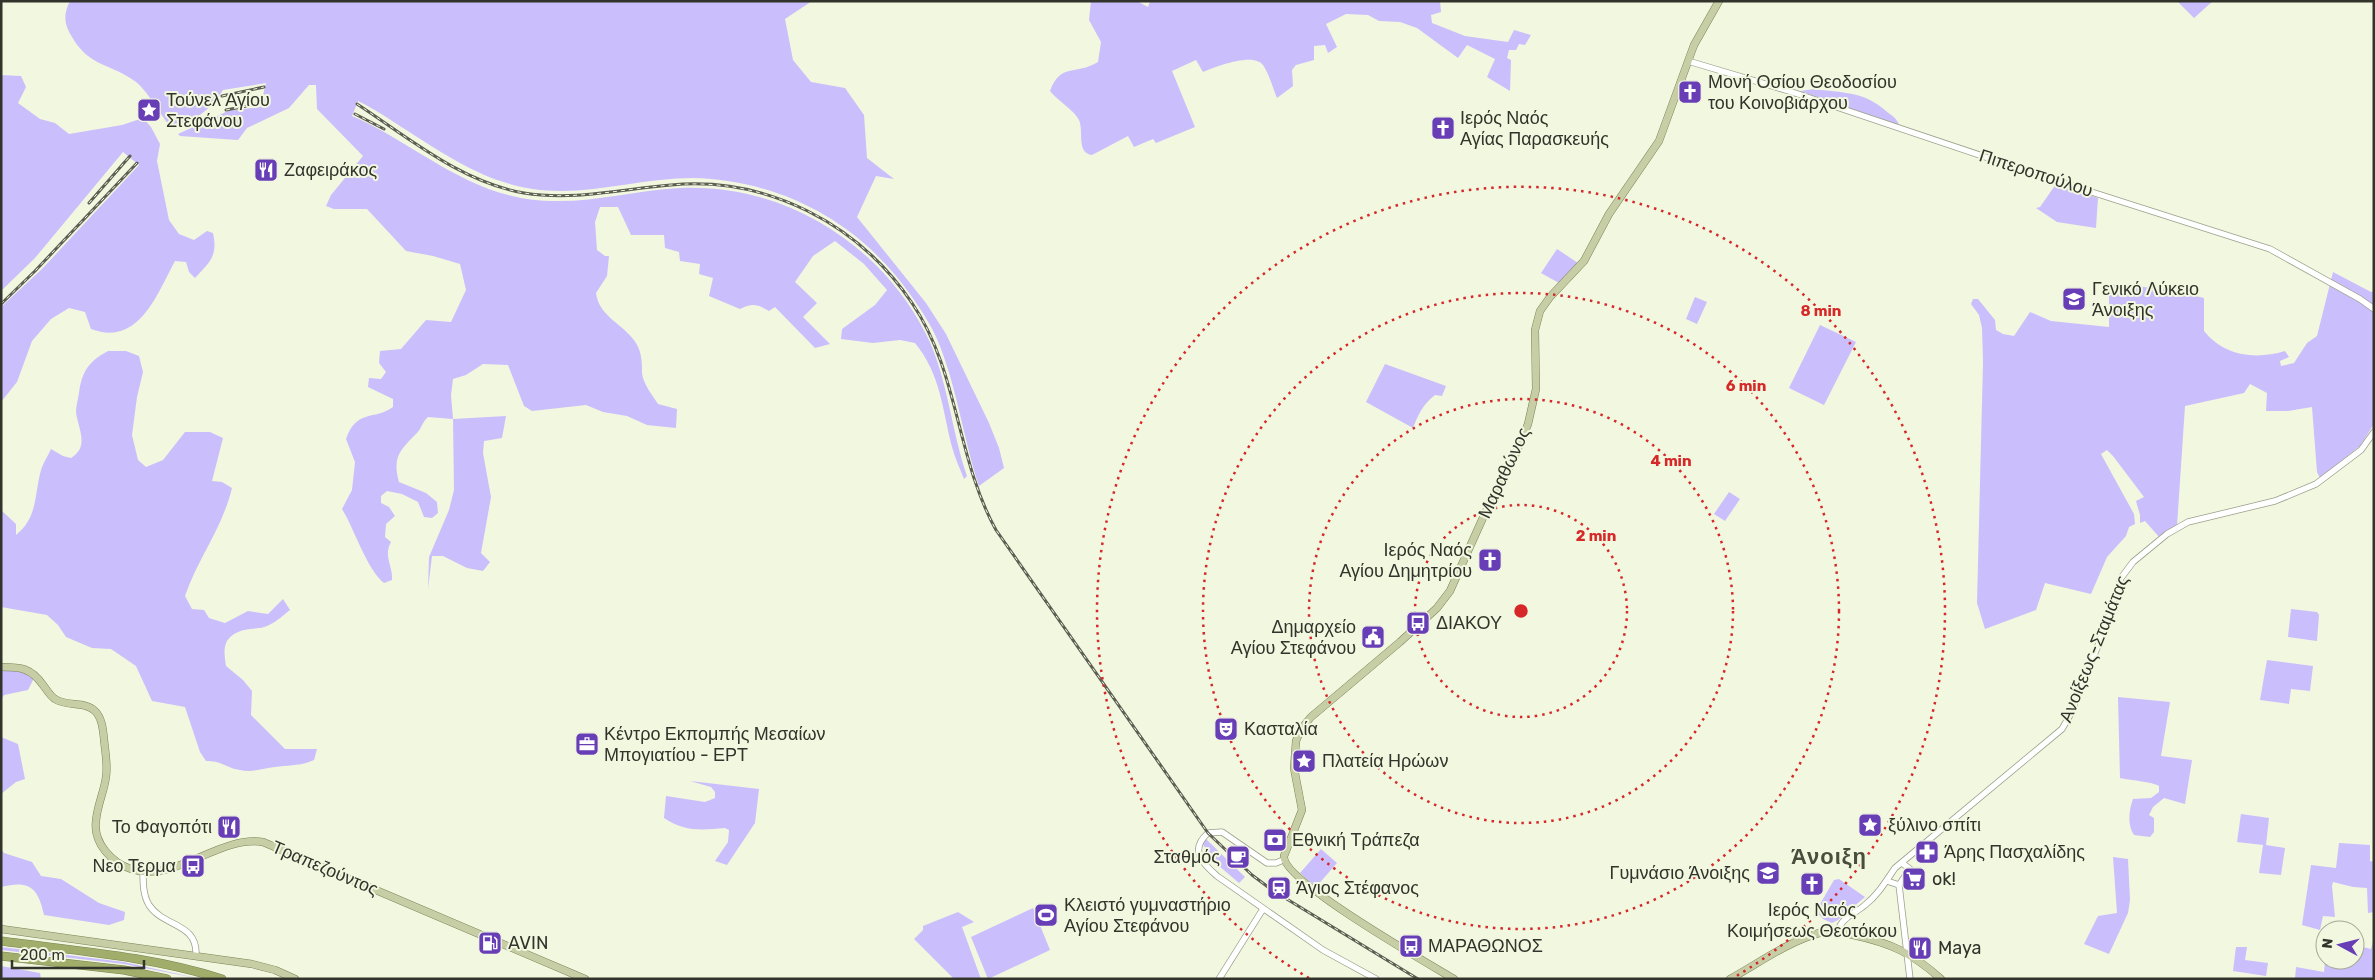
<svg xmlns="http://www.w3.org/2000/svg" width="2375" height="980" viewBox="0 0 2375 980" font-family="Rubik,sans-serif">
	<rect width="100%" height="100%" fill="#f2f7e0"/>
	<path fill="#cbbefc" d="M70 1H812L785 19 793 60 811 82 845 88 864 115 867 158 894 179 876 176 857 217 926 303 946 334 989 423 999 448 1004 468 979 486C963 438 957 386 937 339 931 325 921 310 912 297 862 224 782 180 693 178 639 178 586 197 533 189 484 182 444 154 403 128 389 119 373 108 358 101L352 116C410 141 457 186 521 198 579 208 624 191 680 188 783 183 880 243 926 334 948 378 951 430 967 476L964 479C960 469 955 458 952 447 942 408 941 375 915 343L900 340 873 343 841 339 842 329 875 305 887 290 864 264 835 241 813 256 795 282 817 303 803 317 830 344 815 348 775 307 769 311C757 304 752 303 740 309L709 296 713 278 699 274 700 264 680 261 679 252 665 248 664 235H631L618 207H600L595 222 597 250 605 256H609L607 276 596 293C599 317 624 324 636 343 642 353 642 363 642 373 643 384 653 396 658 404L677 409 676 428 647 425 627 416 603 412 586 405 532 411 524 406 508 365 483 364 466 375 453 379 451 395 453 419 506 416 502 438 484 441 483 453 491 497 481 553 490 562 483 571 467 568 443 556H432L428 589 429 557 449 510 454 490 453 419 428 417C422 422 422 428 417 433 400 450 392 457 399 482L426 493 437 502 438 513 432 518 424 517 418 502 402 494 387 491 381 496V503L389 507 395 516 386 524 385 537 391 542C383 556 393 566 392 580L384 583C366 568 355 530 342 509L352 490 355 462 346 439C357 408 374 421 393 407V399L368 387 369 378 381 379 386 372 379 363 380 351 401 349 426 320 451 322 466 290 460 264 433 256 406 251 367 209H334L326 206 331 195 363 156 317 109 316 85H309L289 108 247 128 238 140 180 136 178 134 228 111 260 107 266 83 223 90C210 111 193 123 169 125 160 114 146 89 136 82 111 63 90 68 72 37 64 24 63 15 70 1Z
		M1091 1H1137L1148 7 1150 1H1440L1441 12 1431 15 1432 23 1465 36 1508 42 1514 30 1531 35 1525 45 1519 44 1516 50H1509L1507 58 1511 60 1510 91 1487 77 1495 59 1467 45 1458 58 1417 28 1400 22 1379 21 1368 15 1346 14 1326 24 1337 47 1328 53 1325 45 1314 46V60L1296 65 1292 70 1293 86 1277 98C1273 88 1269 74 1263 65 1253 52 1215 67 1203 72L1196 60 1172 71 1195 127 1156 143 1153 139 1134 147 1128 136 1092 155C1076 153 1084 131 1079 120 1073 109 1058 101 1050 91 1061 62 1075 76 1098 62L1101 42 1089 20Z
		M2177 1H2213L2194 18Z
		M1 75 21 76 26 87 18 103 40 119 55 123 69 134 122 125 143 118 151 127 160 144 157 161 169 220 179 234 194 240 207 231 213 233C218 256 210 262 195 278L189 272 186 262 175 261C157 294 139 347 91 329L85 312 69 308 51 319 32 341 17 382 1 402V307L42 269 139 165 123 152 35 258 1 291Z
		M1814 89C1842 93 1864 91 1886 111 1891 115 1897 118 1899 125L1800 91Z
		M2056 184 2098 198 2096 228 2057 222 2036 208 2040 207Z
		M1557 249 1578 263 1559 283 1541 273Z
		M2333 272 2371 292 2374 291V424L2360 446 2320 478 2317 472 2312 407 2288 411H2266L2267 393 2250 384 2244 393 2185 406 2177 526 2160 538 2145 521 2140 523V515L2136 501 2144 497 2113 456 2107 450 2101 454 2134 514 2135 524 2129 527 2126 536 2107 557 2091 594 2045 583 2036 610 1985 629 1977 603 1983 362 1982 328 1979 315 1971 304 1973 299H1978L1995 320 1996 330 2003 334 2014 336 2030 312 2051 321 2109 327V284L2166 289 2204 298V331C2224 356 2255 360 2285 351L2289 357 2280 361 2281 366 2294 363 2307 343 2317 336Z
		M1695 297 1707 302 1697 324 1686 319Z
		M1820 325 1856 342 1824 405 1789 388Z
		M108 351H126L139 356 143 372 137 397 132 435 138 460 146 467 163 460 185 432H210L223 438 212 481 222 482 232 488C222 529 198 558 185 596L192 609 204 610 209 618 225 623 248 611 268 614 283 599 290 610C281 617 274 624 264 627 258 629 251 628 244 630 223 636 223 648 226 666L243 680 252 691 251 715 285 749H317L314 760C301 766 289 765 275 767 263 768 253 773 240 770 226 768 223 761 206 761L200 752 185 707 152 701 136 666 111 649 92 648 66 637 58 625 47 615 1 607V510L16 524V535C38 517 34 496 41 470 43 463 48 456 51 449L63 456 71 458C90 446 78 429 76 412 76 406 78 399 79 393 82 371 89 361 108 351Z
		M1385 364 1446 386 1442 396 1435 395C1423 404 1418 415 1413 428L1366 402Z
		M1729 492 1740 499 1725 521 1714 514Z
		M2291 609 2317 612 2319 615 2317 641 2288 637Z
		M2267 660 2313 666 2310 691 2291 689 2289 704 2260 700Z
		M1 671H21L34 678 28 690 4 695 1 700Z
		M2118 697 2170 702 2161 756 2192 760 2185 804 2164 798 2153 807 2149 815 2154 818V832L2150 837 2134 835C2127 825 2129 810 2133 799L2151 798 2159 792V786C2153 782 2129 780 2120 778Z
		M1 737 18 744 25 779 16 782 1 794Z
		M690 781 759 789 755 823 727 865 715 861 728 842 729 830 725 828C702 830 684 832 664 818L666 796 705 802 715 798V792L711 787Z
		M2241 814 2269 818 2266 845 2285 848 2281 875 2259 873 2263 845 2237 842Z
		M1206 839 1245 877 1239 883 1204 853 1205 847 1202 844Z
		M2339 843 2370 845V861L2374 862V912L2368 913 2367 888 2353 887 2333 882 2332 886 2335 917 2323 916 2320 930 2302 925 2311 865 2336 868Z
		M1 849 4 853 32 862 41 876 61 879 99 903 125 912 124 920 109 925 44 915C38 887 29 880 1 887Z
		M1321 849 1337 863 1316 887 1300 873Z
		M2113 857 2128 859 2130 900 2128 913 2109 954 2084 944 2098 916 2117 913Z
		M1839 879 1865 897 1838 920 1832 923 1823 919 1816 911 1834 880Z
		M1033 908 1050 950 988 979 971 937Z
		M958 912 974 922 962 927 981 979H954L914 939 923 930V926Z
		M2374 938V979H2295L2296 967 2324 972 2325 962 2340 967 2342 960H2355V945L2371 949Z
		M1 947 124 962 201 979 124 964 1 950Z
		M2236 947H2247L2245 960 2268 963 2266 976 2233 971Z
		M1 966 40 973 41 979H1Z"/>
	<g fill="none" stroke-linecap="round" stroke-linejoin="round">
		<g stroke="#9ba08b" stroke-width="7">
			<path id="minor" d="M1688 61 1789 91 2054 180 2270 249 2360 299 2374 309
				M1283 860 1276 863H1267L1222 832 1208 833C1189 850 1202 863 1217 876L1323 950 1376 979
				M143 871C143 883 143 895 149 905 164 928 198 922 196 956
				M1887 881 1899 885 1910 869 1902 863
				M1899 885 1910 979
				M1838 932C1840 918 1856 913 1865 905 1878 895 1886 881 1895 868L2062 729 2070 715 2103 633 2121 578 2133 562 2167 534 2188 522 2275 501 2316 484 2361 450 2374 432
				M1219 979 1263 909"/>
		</g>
		<g stroke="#7a8355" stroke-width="8">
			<path id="major" d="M1 667C21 667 31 668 43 685 47 690 50 696 55 699 67 707 85 701 95 711 102 718 103 729 104 739 105 751 108 764 106 777 104 792 97 806 96 821 93 843 112 863 131 869 174 884 219 835 263 842L585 979
				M1 929 252 964 275 970 295 979
				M1454 979C1429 964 1281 880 1284 856L1302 810 1294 768 1296 741 1301 729 1311 717 1400 642 1437 608 1450 591 1486 511 1514 458 1528 424 1536 389 1535 330 1540 311 1550 297 1584 261 1609 214 1659 141 1694 45 1719 1
				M1730 979C1759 963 1790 940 1823 932 1833 930 1843 933 1853 935 1891 943 1912 953 1941 979"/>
		</g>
		<g stroke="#7a8355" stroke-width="9">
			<path id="highway" d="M1 941C76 951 150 956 222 979
				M1 956 124 970 167 979"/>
		</g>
		<use href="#minor" stroke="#fff" stroke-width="5.5"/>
		<use href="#major" stroke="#c7cea6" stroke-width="7"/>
		<use href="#highway" stroke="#a1ad6b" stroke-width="8"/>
		<g stroke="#5c5e52" stroke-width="3">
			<path id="rail" d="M222 96 264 87
				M357 104C409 138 461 182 524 193 574 201 622 189 671 185 767 176 859 224 912 303 959 372 956 458 996 530L1208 833 1252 875 1272 890 1418 979
				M226 110 257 104
				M355 114 384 129
				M89 203 130 156
				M1 304 35 271 137 163"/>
		</g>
		<use href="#rail" stroke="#f2f7e0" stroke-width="1" stroke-dasharray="4" stroke-linecap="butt"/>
	</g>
	<g fill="none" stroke="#d62828" stroke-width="2.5" stroke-dasharray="2.5 5">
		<circle cx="1521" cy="611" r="106"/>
		<circle cx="1521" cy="611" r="212"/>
		<circle cx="1521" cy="611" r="318"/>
		<path d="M1309 978A424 424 0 1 1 1733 978"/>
	</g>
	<defs>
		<g id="church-square" transform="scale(1.25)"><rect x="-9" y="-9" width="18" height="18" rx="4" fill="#673eb6" stroke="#f2f7e0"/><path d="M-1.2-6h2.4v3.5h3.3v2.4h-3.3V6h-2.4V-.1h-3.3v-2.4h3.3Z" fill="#fff"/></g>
		<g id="sight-square" transform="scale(1.25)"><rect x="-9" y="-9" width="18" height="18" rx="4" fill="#673eb6" stroke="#f2f7e0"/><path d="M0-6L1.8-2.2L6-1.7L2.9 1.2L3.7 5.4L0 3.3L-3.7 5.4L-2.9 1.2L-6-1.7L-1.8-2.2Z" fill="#fff"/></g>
		<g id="restaurant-square" transform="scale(1.25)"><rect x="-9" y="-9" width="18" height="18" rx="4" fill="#673eb6" stroke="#f2f7e0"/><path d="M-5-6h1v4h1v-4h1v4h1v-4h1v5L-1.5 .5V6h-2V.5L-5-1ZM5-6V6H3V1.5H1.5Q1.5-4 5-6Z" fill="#fff"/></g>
		<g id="school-square" transform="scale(1.25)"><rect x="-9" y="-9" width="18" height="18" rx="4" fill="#673eb6" stroke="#f2f7e0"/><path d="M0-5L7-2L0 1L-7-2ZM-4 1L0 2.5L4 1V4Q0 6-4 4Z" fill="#fff"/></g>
		<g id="bus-square" transform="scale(1.25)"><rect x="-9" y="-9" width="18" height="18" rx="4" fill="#673eb6" stroke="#f2f7e0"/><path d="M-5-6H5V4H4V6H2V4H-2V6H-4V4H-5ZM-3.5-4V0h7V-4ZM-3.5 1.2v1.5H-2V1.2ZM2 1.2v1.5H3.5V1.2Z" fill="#fff"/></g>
		<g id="civic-square" transform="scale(1.25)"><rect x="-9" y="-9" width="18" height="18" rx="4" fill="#673eb6" stroke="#f2f7e0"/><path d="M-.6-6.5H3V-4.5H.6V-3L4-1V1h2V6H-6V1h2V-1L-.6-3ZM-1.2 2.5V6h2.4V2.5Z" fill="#fff"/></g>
		<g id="theatre-square" transform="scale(1.25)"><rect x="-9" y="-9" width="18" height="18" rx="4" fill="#673eb6" stroke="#f2f7e0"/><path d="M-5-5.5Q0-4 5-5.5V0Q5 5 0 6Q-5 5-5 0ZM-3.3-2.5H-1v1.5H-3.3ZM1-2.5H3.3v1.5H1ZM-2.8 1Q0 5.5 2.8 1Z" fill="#fff"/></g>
		<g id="office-square" transform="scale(1.25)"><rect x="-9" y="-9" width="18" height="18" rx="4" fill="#673eb6" stroke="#f2f7e0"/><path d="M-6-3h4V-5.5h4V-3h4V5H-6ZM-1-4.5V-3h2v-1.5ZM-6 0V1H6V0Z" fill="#fff"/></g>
		<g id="bank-square" transform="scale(1.25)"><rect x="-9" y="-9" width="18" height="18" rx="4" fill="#673eb6" stroke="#f2f7e0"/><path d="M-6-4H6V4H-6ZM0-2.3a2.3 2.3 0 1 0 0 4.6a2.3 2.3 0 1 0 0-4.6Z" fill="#fff"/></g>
		<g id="pharmacy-square" transform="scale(1.25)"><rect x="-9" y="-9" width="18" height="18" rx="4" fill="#673eb6" stroke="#f2f7e0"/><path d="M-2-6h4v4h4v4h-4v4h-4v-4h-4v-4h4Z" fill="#fff"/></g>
		<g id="cafe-square" transform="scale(1.25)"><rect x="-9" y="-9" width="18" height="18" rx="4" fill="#673eb6" stroke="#f2f7e0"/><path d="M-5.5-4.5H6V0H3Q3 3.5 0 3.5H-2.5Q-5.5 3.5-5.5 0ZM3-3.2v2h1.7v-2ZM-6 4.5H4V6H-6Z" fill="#fff"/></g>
		<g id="supermarket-square" transform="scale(1.25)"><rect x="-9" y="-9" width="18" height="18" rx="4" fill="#673eb6" stroke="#f2f7e0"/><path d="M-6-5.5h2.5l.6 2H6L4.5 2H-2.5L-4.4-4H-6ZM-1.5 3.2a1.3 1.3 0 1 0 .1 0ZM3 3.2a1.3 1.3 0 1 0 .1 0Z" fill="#fff"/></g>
		<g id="station-square" transform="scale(1.25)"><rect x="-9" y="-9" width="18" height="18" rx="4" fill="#673eb6" stroke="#f2f7e0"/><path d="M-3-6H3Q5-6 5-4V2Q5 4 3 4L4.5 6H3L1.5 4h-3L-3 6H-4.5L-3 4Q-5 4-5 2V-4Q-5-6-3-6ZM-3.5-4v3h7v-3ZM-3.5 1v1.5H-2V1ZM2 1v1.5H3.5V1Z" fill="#fff"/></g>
		<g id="stadium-square" transform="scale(1.25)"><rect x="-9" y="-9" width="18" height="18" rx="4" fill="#673eb6" stroke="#f2f7e0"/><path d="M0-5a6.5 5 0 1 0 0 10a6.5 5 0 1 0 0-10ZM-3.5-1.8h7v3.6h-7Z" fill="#fff"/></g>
		<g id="fuel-square" transform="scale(1.25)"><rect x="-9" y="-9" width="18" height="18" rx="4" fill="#673eb6" stroke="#f2f7e0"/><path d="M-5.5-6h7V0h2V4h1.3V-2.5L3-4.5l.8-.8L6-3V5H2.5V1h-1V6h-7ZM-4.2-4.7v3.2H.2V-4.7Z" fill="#fff"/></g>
	</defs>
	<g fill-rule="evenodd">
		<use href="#church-square" x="1690" y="92"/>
		<use href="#sight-square" x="149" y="110"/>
		<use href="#church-square" x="1443" y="128"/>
		<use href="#restaurant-square" x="266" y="170"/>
		<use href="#school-square" x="2074" y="299"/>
		<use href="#church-square" x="1490" y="560"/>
		<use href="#bus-square" x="1418" y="623"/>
		<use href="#civic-square" x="1373" y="637"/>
		<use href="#theatre-square" x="1226" y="729"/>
		<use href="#office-square" x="587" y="744"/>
		<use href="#sight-square" x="1304" y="761"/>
		<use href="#sight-square" x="1870" y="825"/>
		<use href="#restaurant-square" x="229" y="827"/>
		<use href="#bank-square" x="1275" y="840"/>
		<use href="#pharmacy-square" x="1927" y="852"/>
		<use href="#cafe-square" x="1238" y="857"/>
		<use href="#bus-square" x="193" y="866"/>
		<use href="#school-square" x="1768" y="873"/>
		<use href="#supermarket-square" x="1914" y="879"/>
		<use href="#church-square" x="1812" y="884"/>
		<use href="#station-square" x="1279" y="888"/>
		<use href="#stadium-square" x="1046" y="915"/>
		<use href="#fuel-square" x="490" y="943"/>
		<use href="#bus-square" x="1411" y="946"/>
		<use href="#restaurant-square" x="1920" y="948"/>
	</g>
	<g text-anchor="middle" stroke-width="4" stroke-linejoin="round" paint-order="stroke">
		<g font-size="18" fill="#32342b" stroke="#f2f7e0" text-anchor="start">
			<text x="1708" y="88">Μονή Οσίου Θεοδοσίου<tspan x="1708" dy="21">του Κοινοβιάρχου</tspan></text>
			<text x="166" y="106">Τούνελ Αγίου<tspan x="166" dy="21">Στεφάνου</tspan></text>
			<text x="1460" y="124">Ιερός Ναός<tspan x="1460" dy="21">Αγίας Παρασκευής</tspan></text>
			<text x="284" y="176">Ζαφειράκος</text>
			<text x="2092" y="295">Γενικό Λύκειο<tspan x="2092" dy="21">Άνοιξης</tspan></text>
			<text x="1472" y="556" text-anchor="end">Ιερός Ναός<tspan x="1472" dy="21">Αγίου Δημητρίου</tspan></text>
			<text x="1436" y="629">ΔΙΑΚΟΥ</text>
			<text x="1356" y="633" text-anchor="end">Δημαρχείο<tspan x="1356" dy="21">Αγίου Στεφάνου</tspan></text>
			<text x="1244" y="735">Κασταλία</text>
			<text x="604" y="740">Κέντρο Εκπομπής Μεσαίων<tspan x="604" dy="21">Μπογιατίου - ΕΡΤ</tspan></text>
			<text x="1322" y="767">Πλατεία Ηρώων</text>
			<text x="1888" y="831">ξύλινο σπίτι</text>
			<text x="212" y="833" text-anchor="end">Το Φαγοπότι</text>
			<text x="1292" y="846">Εθνική Τράπεζα</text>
			<text x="1944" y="858">Άρης Πασχαλίδης</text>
			<text x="1220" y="863" text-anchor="end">Σταθμός</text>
			<text x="176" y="872" text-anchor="end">Νεο Τερμα</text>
			<text x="1750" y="879" text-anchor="end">Γυμνάσιο Άνοιξης</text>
			<text x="1932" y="885">ok!</text>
			<text x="1296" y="894">Άγιος Στέφανος</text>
			<text x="1064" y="911">Κλειστό γυμναστήριο<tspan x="1064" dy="21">Αγίου Στεφάνου</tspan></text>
			<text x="1812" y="916" text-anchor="middle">Ιερός Ναός<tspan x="1812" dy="21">Κοιμήσεως Θεοτόκου</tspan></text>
			<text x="508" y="949">AVIN</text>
			<text x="1428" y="952">ΜΑΡΑΘΩΝΟΣ</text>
			<text x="1938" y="954">Maya</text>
		</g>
		<g font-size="18" fill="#32342b" stroke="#f2f7e0">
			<text transform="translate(2036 173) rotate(18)" y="6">Πιπεροπούλου</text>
			<text transform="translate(1504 473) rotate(-65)" y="6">Μαραθώνος</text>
			<text transform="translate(2094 649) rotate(-68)" y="6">Ανοίξεως-Σταμάτας</text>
			<text transform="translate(325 868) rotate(23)" y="6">Τραπεζούντος</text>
		</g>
		<g font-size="22" font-weight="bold" letter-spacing="1" fill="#494d3b" stroke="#f2f7e0">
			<text x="1829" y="864">Άνοιξη</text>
		</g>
	</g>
	<circle cx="1521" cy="611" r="8" fill="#d62828" stroke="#f2f7e0" stroke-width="2.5"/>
	<g font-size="15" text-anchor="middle" font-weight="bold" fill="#d62828" stroke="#f2f7e0" stroke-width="4" stroke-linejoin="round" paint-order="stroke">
		<text x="1821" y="316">8 min</text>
		<text x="1746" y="391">6 min</text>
		<text x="1671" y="466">4 min</text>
		<text x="1596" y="541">2 min</text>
	</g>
	<rect width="2375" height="980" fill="none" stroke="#32342b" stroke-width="5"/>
	<g transform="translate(2340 945) rotate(277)"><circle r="24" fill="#f2f7e0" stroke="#a5a998"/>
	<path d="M0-4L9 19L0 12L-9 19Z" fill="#673eb6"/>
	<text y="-8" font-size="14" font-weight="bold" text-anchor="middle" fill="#32342b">N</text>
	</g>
	<path d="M12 960v8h132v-8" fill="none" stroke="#32342b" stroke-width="2.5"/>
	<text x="20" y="960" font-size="15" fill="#32342b" stroke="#f2f7e0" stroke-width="4" paint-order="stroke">200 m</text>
</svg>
